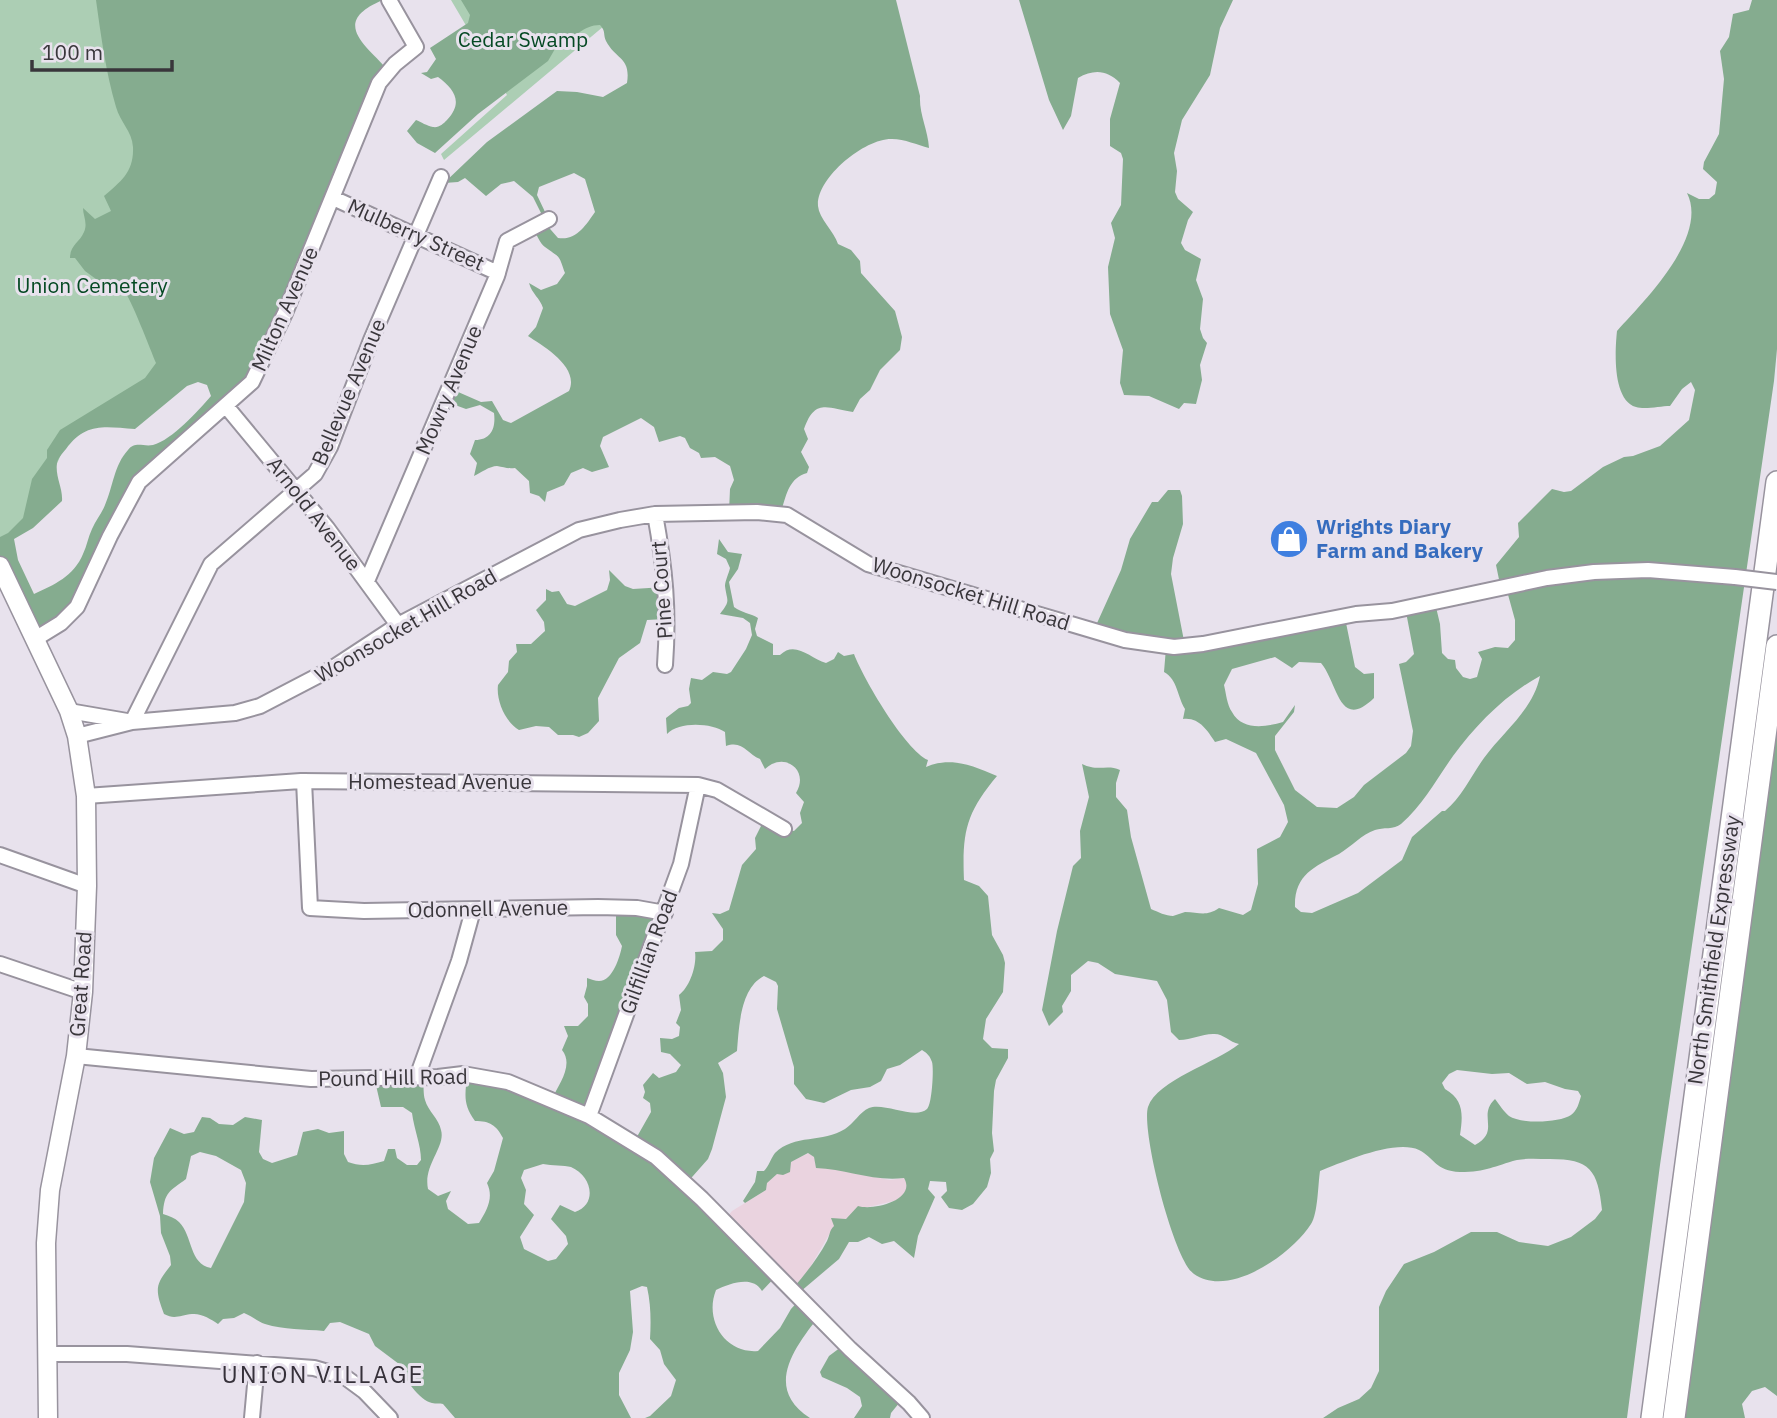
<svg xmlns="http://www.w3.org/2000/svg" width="1777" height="1418" viewBox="0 0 1777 1418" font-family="'IBM Plex Sans',sans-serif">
	<rect width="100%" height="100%" fill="#e8e2ed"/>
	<path fill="#ead3df" d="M809 1153 814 1157 817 1168H839L853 1173 890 1180 904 1178 907 1183 906 1191 898 1200 864 1208 834 1226 808 1271 794 1287 724 1221 732 1211 766 1190 767 1183 790 1162Z"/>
	<path fill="#acceb4" d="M0 0H135L160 375 71 431 50 480 21 528 0 545Z
		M451 0H635L444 160 441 154 507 95Z"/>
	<path fill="#85ac8f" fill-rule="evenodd" d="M96 0H383C330 22 365 44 388 70L252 382 139 481 75 609 39 636 0 561V537L8 533 23 518 32 479 47 458V450L60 430 145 378 156 363C151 351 130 296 124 291L115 293 85 271 75 258H70C70 245 80 242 84 232 88 223 83 216 83 208L95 219 111 211 104 196C121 181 134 172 133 147 132 131 120 122 116 107 106 73 101 36 96 0ZM198 382 207 385 211 396C198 411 172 440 153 445 143 447 135 441 128 450 114 465 113 487 105 505 102 513 96 520 92 529 88 537 87 546 83 554 74 576 54 585 34 594L18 560 14 539 33 528 62 501C63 488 55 477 57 463 58 458 62 454 66 449 86 422 104 427 135 429L187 386Z
		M461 0H896L920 96C919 114 928 130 929 148 917 145 905 139 892 139 865 138 816 178 818 206 819 219 834 231 838 244L851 250 860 261 861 273 895 311 902 337 900 350 880 370 870 390 860 399 853 412C827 408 815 398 804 429L808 439 801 452 809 467 807 473C788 478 786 497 780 515L729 512 730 489 734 480 730 466 715 457 701 458 699 453 690 448 685 438 680 436 659 442 654 427 641 418 603 437 600 446 609 467 592 472 583 468 571 473 564 485 547 492 545 502 539 496 530 493 529 481 515 468C507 469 504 467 497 466 490 466 480 473 474 476L477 463 470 454 475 440C491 440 496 428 494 413L480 405 466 409 444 401 449 388 481 402 492 401 503 420 511 423 569 391C580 367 543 346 528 336L536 327 543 308C540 298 532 294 529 283L541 290 557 284 565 273C558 253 561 259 545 247 540 244 536 233 533 228L544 222 558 238C576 241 586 225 595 212L585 179 574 173 539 187 537 195 546 214 545 221 533 197 514 181 501 184 486 196 465 178 458 182 444 183 487 142 557 91 577 92 603 97 627 83C631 57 616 60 606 41 603 35 606 31 600 25 583 25 575 39 559 42L548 61 478 114 435 153 417 143 407 131 416 120C421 122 427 126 433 127 439 128 443 124 447 120 464 102 454 89 438 77L431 79 421 73 427 72 436 59 430 48 468 23 470 15Z
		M1019 0H1233L1220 28 1210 75 1182 120 1174 153 1177 171 1175 192 1178 199 1193 212 1188 220 1181 243 1185 250 1201 259 1196 280 1203 299 1200 329 1203 338 1207 343 1200 365 1202 380 1196 404 1184 403 1179 409 1149 396 1124 395 1120 383 1123 350 1110 314 1108 267 1115 238 1111 223 1121 205 1123 159 1121 153 1110 146V119L1120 83C1107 70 1094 69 1078 78L1071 116 1063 130 1049 100Z
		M1752 0H1777V349L1774 381 1660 1165 1627 1418H1323L1338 1408 1359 1399 1371 1388 1379 1371V1307L1386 1291 1404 1264 1434 1252 1471 1232H1497L1519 1242 1548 1246 1571 1237 1595 1219 1602 1210C1598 1170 1590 1159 1550 1159 1539 1159 1527 1158 1517 1160 1494 1166 1487 1172 1460 1172 1435 1171 1435 1158 1419 1150 1395 1139 1343 1162 1320 1171 1318 1184 1318 1214 1311 1224 1292 1254 1229 1299 1194 1274 1174 1261 1141 1131 1148 1107 1157 1080 1216 1063 1239 1044 1229 1042 1223 1033 1213 1034 1201 1034 1192 1040 1179 1040L1171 1032 1167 1000 1157 981 1115 974 1098 963 1088 961 1071 975V991L1062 1006 1063 1012 1049 1026 1042 1010 1057 931 1073 866 1081 858 1080 831 1089 797 1082 764C1098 772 1107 764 1120 770L1116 783V797L1127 810 1131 837 1151 909C1158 912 1166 916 1173 916 1177 915 1181 913 1185 912 1199 912 1206 917 1219 908L1243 915 1251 910 1258 884 1257 849 1280 837 1288 822 1284 805 1256 753 1226 739 1215 742C1207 730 1199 717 1183 719L1185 709C1177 696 1178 680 1164 672L1166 648 1093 632 1121 570 1130 539 1152 502H1158L1168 490H1180L1182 496 1183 524 1173 558 1171 574 1185 646 1345 618 1355 667 1364 674 1374 673V698C1339 732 1338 683 1321 663L1299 662 1292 668 1275 657 1232 669 1224 685C1226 693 1227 705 1232 712 1242 731 1266 727 1283 722L1295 705 1294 712 1275 736V750L1295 790 1317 807 1337 808 1354 797 1364 785 1406 753 1411 746 1413 731 1399 664 1406 662 1414 654 1406 612 1435 603 1440 624 1442 653 1448 659 1455 660 1456 668 1463 677 1470 679 1477 677 1482 659 1478 652 1495 647 1508 648 1515 640V620L1507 591 1501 589 1496 565 1519 537 1518 523 1552 489 1564 492 1571 491 1603 467 1624 457 1633 456 1660 446 1689 420 1695 390 1691 382 1682 389 1670 406C1660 406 1645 410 1636 407 1612 400 1615 350 1617 331 1644 301 1709 237 1687 193L1699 199H1709L1715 194 1717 182 1703 169 1704 162 1719 134 1724 79 1720 51 1729 37 1733 14 1749 10ZM1540 676C1533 710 1504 731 1484 758 1471 776 1462 797 1445 811H1442L1412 837 1402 860 1358 893 1312 913 1301 912 1295 907C1294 875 1314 867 1339 854 1351 847 1362 834 1375 830 1383 827 1394 830 1401 824 1423 805 1436 780 1453 756 1476 725 1505 695 1540 676ZM1457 1070 1492 1074 1509 1073 1527 1084 1545 1082 1565 1089 1578 1091 1581 1096C1579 1103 1577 1111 1571 1115 1559 1123 1521 1124 1509 1116 1504 1112 1499 1104 1495 1099 1477 1116 1501 1131 1475 1145L1460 1135C1463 1115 1464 1100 1445 1089L1442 1083 1449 1074Z
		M719 539 728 552 742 554 738 569 729 582 734 607C742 613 750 613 758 618L755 629 757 636 773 644V655H780C795 640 810 658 826 663L834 659 838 652 844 656 854 654C863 678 905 750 928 760L926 767C951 756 974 766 997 776 966 813 962 832 964 880L979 886 988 896 992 935 1003 955 1005 963 1003 992 986 1019 983 1039 992 1048 1008 1049V1058L996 1080 994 1091 992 1133 994 1151 990 1159 991 1173 987 1187 973 1204 962 1210 949 1208 941 1197 947 1191 946 1182 930 1181 928 1189 935 1197 918 1236 914 1258 894 1241 882 1244 869 1237 858 1242H849L839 1259 800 1292 794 1287C806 1273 818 1258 827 1241 830 1235 829 1231 834 1226L831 1218 846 1219 858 1206C873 1211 917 1200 904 1178 874 1182 846 1169 816 1168L814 1157 808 1153 791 1162 790 1172 783 1175 777 1174 767 1183 766 1190 745 1203 743 1201 755 1182 757 1171H764C769 1166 771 1158 775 1153 794 1134 823 1143 845 1129 853 1124 860 1112 869 1108 884 1102 915 1120 927 1109 932 1105 934 1068 932 1062 930 1056 927 1053 922 1050L900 1065 887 1069 881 1081 870 1087 851 1090 824 1103 806 1099 794 1084V1067L777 1009 778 986 776 982 764 976C740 988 739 1028 737 1051L718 1063 723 1073 726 1097 712 1149 708 1159 685 1185 778 1274 762 1291C753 1275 730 1283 716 1290 704 1320 725 1354 758 1351L780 1328 791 1309 802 1297 820 1315C795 1347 763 1388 810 1418H645L650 1416 671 1396 676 1380 664 1364 660 1350 650 1339C651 1323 651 1304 647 1287L642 1286 630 1291 633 1332 630 1350 619 1373V1395L631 1418H455L443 1404C440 1403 436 1404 432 1403 420 1401 402 1376 399 1364L375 1346 369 1334 340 1322 330 1323 324 1331C304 1329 284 1330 265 1324 258 1322 252 1316 244 1313L234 1318 223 1319 218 1324C211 1319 201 1313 192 1314 180 1315 175 1320 164 1314 154 1288 156 1284 171 1265L170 1256 161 1233 160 1216 150 1182 154 1158 170 1128 184 1134 194 1132 202 1117 210 1118 219 1124 233 1125 245 1117 262 1120 259 1152 263 1159 272 1163 297 1155 303 1132 318 1129 329 1133 344 1131V1154L348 1162C361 1167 371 1165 384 1161L388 1149H395L397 1158 407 1165H417L421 1160C421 1145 414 1129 412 1113L403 1107H381L375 1081 423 1078C424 1085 423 1094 425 1100 428 1111 439 1119 441 1130 446 1147 423 1165 428 1189L438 1196 451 1191 446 1201 448 1209 468 1224 479 1223C487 1210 494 1198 487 1183L494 1171 503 1138C496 1125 490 1121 475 1121 463 1104 465 1096 467 1076L552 1099C559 1084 574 1065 562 1050L568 1036 564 1026H578L588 1016V1004L584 997 587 986V978C591 979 595 981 599 981 613 981 620 956 622 946L616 935V909L661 913 589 1115 634 1142 651 1112 650 1103 643 1098 645 1092 643 1085 653 1073 659 1078 676 1072 681 1065 670 1054 661 1052 660 1038 672 1039 679 1036 680 1027 676 1023 681 1010 679 995C690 987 697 965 695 952L712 951 723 940V929L712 913 720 914 729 910 742 865 756 849 755 838 764 820 783 829 794 831 802 823 800 813 804 802 796 793C810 770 784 751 765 769L760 759C747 754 743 740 726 746L725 732C712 723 679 721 667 734L666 718 679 708 688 706 691 703 689 689 691 678 702 680 713 672 727 674 731 672 746 649 752 635 750 623 743 618 720 614C731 600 727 602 725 586 725 581 729 573 730 568L726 559 717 554ZM200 1152 216 1156 241 1170 246 1183 244 1202 211 1268C189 1264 193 1236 179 1222 175 1218 169 1216 163 1214 164 1192 170 1191 186 1179L191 1156ZM543 1164C552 1166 564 1165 571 1167 592 1176 598 1204 575 1212L560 1205 551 1219 566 1236 568 1244 556 1259 548 1261 524 1249 520 1237 534 1215 524 1204 526 1190 521 1178 524 1170Z
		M609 570 625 586 633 589 665 587V619L647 620 640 643 619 658 598 698 599 721 588 733 579 737 573 735H558L549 727 536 726 519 730C505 722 496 700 498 685L508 672 509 661 517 652 516 644H531L545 631 544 622 536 610 546 600V589L552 592 559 591 567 604 575 606 607 590 610 580Z
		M1777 666V1396L1765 1387 1752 1391 1742 1404 1745 1418H1679Z
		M845 1344 904 1397 891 1413 890 1418H854L862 1406 860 1397 847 1388 822 1377 820 1372 829 1356Z"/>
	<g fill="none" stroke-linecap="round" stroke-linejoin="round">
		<g stroke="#98939e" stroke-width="18">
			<path id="minor" d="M333 198 498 273
				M226 406 327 528 398 625
				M655 514C665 569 669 610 665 665
				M367 581 497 276 507 241 549 219
				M35 639 61 623 77 607 110 536 139 482 252 382 285 313 379 83 395 64 416 47 389 0
				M69 711 127 721
				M132 722 211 564 315 474 330 447 371 340 441 177
				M77 736 132 722 235 713 260 706 331 669 398 625 579 530 620 520 655 514 757 512 787 515 868 564 1125 640 1174 647 1203 644 1356 614 1392 611 1547 578 1594 572 1648 570 1735 577
				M304 781 310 908 364 911 598 907 637 908 665 913
				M86 796 301 781 698 785 717 790 784 829
				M0 855 87 886
				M0 964 83 992
				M76 1056 311 1079 438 1077 463 1074 508 1082 589 1116 656 1157 702 1199 850 1349 909 1403 922 1418
				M417 1077 459 961 473 910
				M589 1116 681 864 698 785
				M47 1354H127L314 1368 345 1377 364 1391 390 1418
				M252 1418 257 1363"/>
		</g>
		<g stroke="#98939e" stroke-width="21">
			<path id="major" d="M0 566 69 711 77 736 86 796 87 886 83 992 76 1056 50 1190 46 1243 48 1418"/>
		</g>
		<g stroke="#98939e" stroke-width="24">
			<path id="highway" d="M1652 1418 1777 482
				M1674 1418 1777 646"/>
		</g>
		<use href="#minor" stroke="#fff" stroke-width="14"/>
		<use href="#major" stroke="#fff" stroke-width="18"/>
		<use href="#highway" stroke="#fff" stroke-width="21"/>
		<g stroke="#98939e" stroke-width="18" stroke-linecap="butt">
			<path id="minor-bridge" d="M1735 577 1777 582"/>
		</g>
		<use href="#minor-bridge" stroke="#fff" stroke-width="14"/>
	</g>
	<defs>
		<g id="shop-disc" transform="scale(2.0125)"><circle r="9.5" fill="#3f7fe0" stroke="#e8e2ed"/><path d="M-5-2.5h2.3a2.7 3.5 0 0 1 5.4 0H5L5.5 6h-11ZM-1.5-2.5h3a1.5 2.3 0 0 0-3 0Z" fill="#fff"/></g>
	</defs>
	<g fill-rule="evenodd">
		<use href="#shop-disc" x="1289" y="539"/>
	</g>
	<g text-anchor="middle" stroke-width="6" stroke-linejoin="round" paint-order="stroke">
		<g font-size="21" fill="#054923" stroke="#e8e2ed">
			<text x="523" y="47">Cedar Swamp</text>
			<text x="92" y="293">Union Cemetery</text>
		</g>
		<g font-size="21" fill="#39363b" stroke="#e8e2ed">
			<text transform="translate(416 235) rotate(24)" y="7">Mulberry Street</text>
			<text transform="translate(285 309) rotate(-66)" y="7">Milton Avenue</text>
			<text transform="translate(449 390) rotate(-67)" y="7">Mowry Avenue</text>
			<text transform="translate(349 392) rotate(-67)" y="7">Bellevue Avenue</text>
			<text transform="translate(314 514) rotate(52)" y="7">Arnold Avenue</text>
			<text transform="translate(662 590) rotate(-94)" y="7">Pine Court</text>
			<text transform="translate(971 594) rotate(17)" y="7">Woonsocket Hill Road</text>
			<text transform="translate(406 626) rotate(-30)" y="7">Woonsocket Hill Road</text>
			<text x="440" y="789">Homestead Avenue</text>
			<text transform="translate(488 909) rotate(-1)" y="7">Odonnell Avenue</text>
			<text transform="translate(1714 950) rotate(-82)" y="7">North Smithfield Expressway</text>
			<text transform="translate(649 952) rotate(-70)" y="7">Gilfillian Road</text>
			<text transform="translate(81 984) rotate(-86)" y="7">Great Road</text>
			<text transform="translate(393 1078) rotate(-1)" y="7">Pound Hill Road</text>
		</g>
		<g font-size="21" font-weight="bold" fill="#366cbe" stroke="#e8e2ed" text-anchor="start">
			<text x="1316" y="534">Wrights Diary<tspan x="1316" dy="24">Farm and Bakery</tspan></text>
		</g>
		<g font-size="24" letter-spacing="2" fill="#36313a" stroke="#e8e2ed">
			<text x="323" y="1383">UNION VILLAGE</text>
		</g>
	</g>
	<path d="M32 60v10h140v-10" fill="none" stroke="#39363b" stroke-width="3.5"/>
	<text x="42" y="60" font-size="21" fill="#39363b" stroke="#e8e2ed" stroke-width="5" paint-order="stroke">100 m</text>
</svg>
